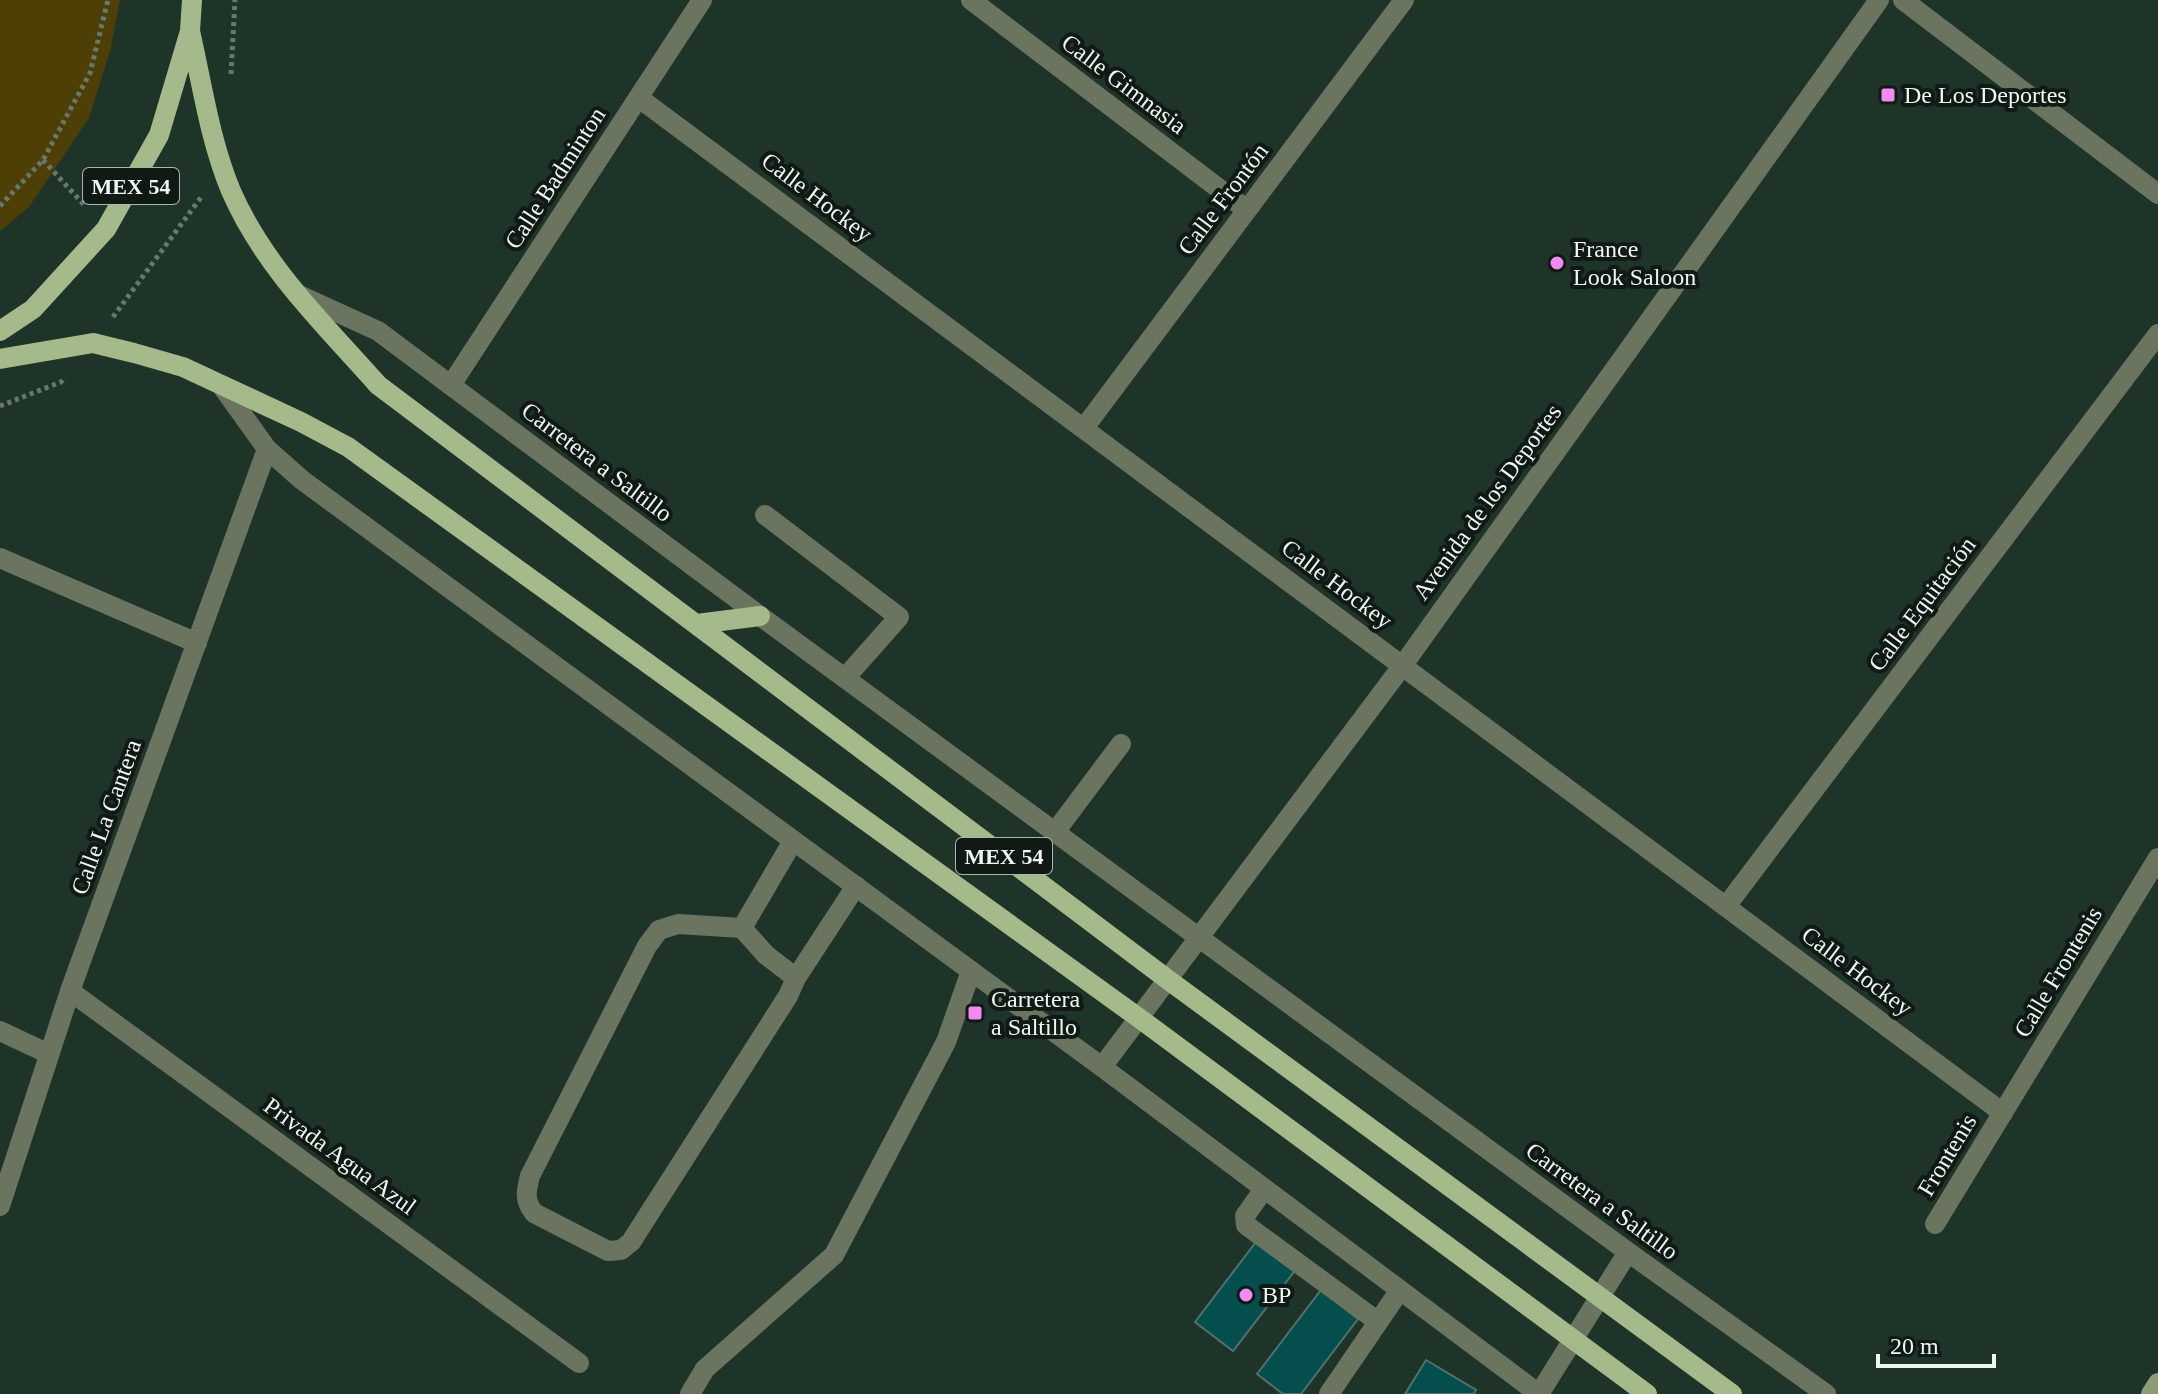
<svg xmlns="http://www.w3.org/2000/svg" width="2158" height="1394" viewBox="0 0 2158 1394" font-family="'Times New Roman',serif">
	<rect width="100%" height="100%" fill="#1f3429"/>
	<path fill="#4d3f06" d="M0 0H120L110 51 89 118 29 207 0 231Z"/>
	<path fill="#044f4e" stroke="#53706f" stroke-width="2" d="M1259 1238 1297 1268 1233 1351 1195 1322Z
		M1321 1290 1358 1319 1301 1394H1283L1257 1374Z
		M1426 1360 1476 1390 1474 1394H1405Z"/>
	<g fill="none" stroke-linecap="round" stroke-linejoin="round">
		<path stroke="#67796f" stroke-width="5" stroke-dasharray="4 4" stroke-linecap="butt" d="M231 74 235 0
			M43 160 86 207
			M0 206 43 160 90 73 108 0
			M113 317 202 196
			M0 406 61 382 64 378"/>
		<path stroke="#6a745e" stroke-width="20" d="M765 515 899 617 845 678
			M0 558 197 643
			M1055 832 1121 744
			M678 924 742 928 766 955 796 978 788 996 631 1242 621 1250 608 1251 534 1213C524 1200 526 1192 530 1176L647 946 659 930Z
			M742 928 793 841
			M796 978 856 886
			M1264 1189 1245 1216 1246 1225 1377 1321
			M690 1394 705 1369 834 1255 946 1042 971 971
			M1329 1394 1400 1290"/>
		<path stroke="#6a745e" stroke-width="20" d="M971 0 1247 210
			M1903 0 2158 194
			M639 98 2003 1113
			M297 294 378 331 760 616 1628 1252 1826 1394
			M221 385 267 449 302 480 1102 1067 1539 1394
			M451 385 702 0
			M1084 428 1404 0
			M1727 905 2158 334
			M70 991 579 1363
			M0 1031 49 1054
			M1102 1067 1403 665 1879 0
			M0 1206 70 991 267 449
			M1935 1224 2158 858
			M1539 1394 1628 1252"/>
		<path stroke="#8b9c77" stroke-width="20" d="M2151 1394 2158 1383"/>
		<path stroke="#a5ba8b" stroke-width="20" d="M190 31C202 84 210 141 231 191 264 267 324 324 378 385L1167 979 1732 1394
			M0 331 33 309 106 229 159 135 190 31 192 0
			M0 359 93 343 134 353 183 367 301 422 348 447 1139 1018 1647 1394
			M697 624 760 616"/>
	</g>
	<g fill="#f28af2" stroke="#101914" stroke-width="3">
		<rect x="1880" y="87" width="16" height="16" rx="4"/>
		<circle cx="1557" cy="263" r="8"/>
		<rect x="967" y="1005" width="16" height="16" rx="4"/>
		<circle cx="1246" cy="1295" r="8"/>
	</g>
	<g text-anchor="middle" stroke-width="8" stroke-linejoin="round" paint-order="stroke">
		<g fill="#101914" stroke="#a9b5ae" stroke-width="2">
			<rect x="83" y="168" width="96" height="36" rx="6"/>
			<rect x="956" y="838" width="96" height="36" rx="6"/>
		</g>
		<g font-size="22" font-weight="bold" fill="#ebf8f0">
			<text x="131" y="194">MEX 54</text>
			<text x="1004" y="864">MEX 54</text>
		</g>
		<g font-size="24" fill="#ebf8f0" stroke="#101914">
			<text transform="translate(1124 84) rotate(37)" y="8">Calle Gimnasia</text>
			<text transform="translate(555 178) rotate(-57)" y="8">Calle Badminton</text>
			<text transform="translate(817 197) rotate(37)" y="8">Calle Hockey</text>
			<text transform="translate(1223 199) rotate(-53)" y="8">Calle Frontón</text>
			<text transform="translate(597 462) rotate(37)" y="8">Carretera a Saltillo</text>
			<text transform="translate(1487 502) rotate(-54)" y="8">Avenida de los Deportes</text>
			<text transform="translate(1337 584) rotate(37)" y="8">Calle Hockey</text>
			<text transform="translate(1922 604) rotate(-53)" y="8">Calle Equitación</text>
			<text transform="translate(106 817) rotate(-70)" y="8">Calle La Cantera</text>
			<text transform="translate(1857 971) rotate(37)" y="8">Calle Hockey</text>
			<text transform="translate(2058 972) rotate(-59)" y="8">Calle Frontenis</text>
			<text transform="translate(1947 1155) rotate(-59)" y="8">Frontenis</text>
			<text transform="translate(340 1156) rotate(36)" y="8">Privada Agua Azul</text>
			<text transform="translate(1602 1201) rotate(36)" y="8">Carretera a Saltillo</text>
		</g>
		<g font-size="24" fill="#ebf8f0" stroke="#101914" text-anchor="start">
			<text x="1904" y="103">De Los Deportes</text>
			<text x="1573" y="257">France<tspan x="1573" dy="28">Look Saloon</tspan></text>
			<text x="991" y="1007">Carretera<tspan x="991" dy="28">a Saltillo</tspan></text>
			<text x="1262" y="1303">BP</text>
		</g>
	</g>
	<path d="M1878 1354v12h116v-12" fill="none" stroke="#ebf8f0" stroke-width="4"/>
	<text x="1890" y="1354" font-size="24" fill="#ebf8f0" stroke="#101914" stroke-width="6" paint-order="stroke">20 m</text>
</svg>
